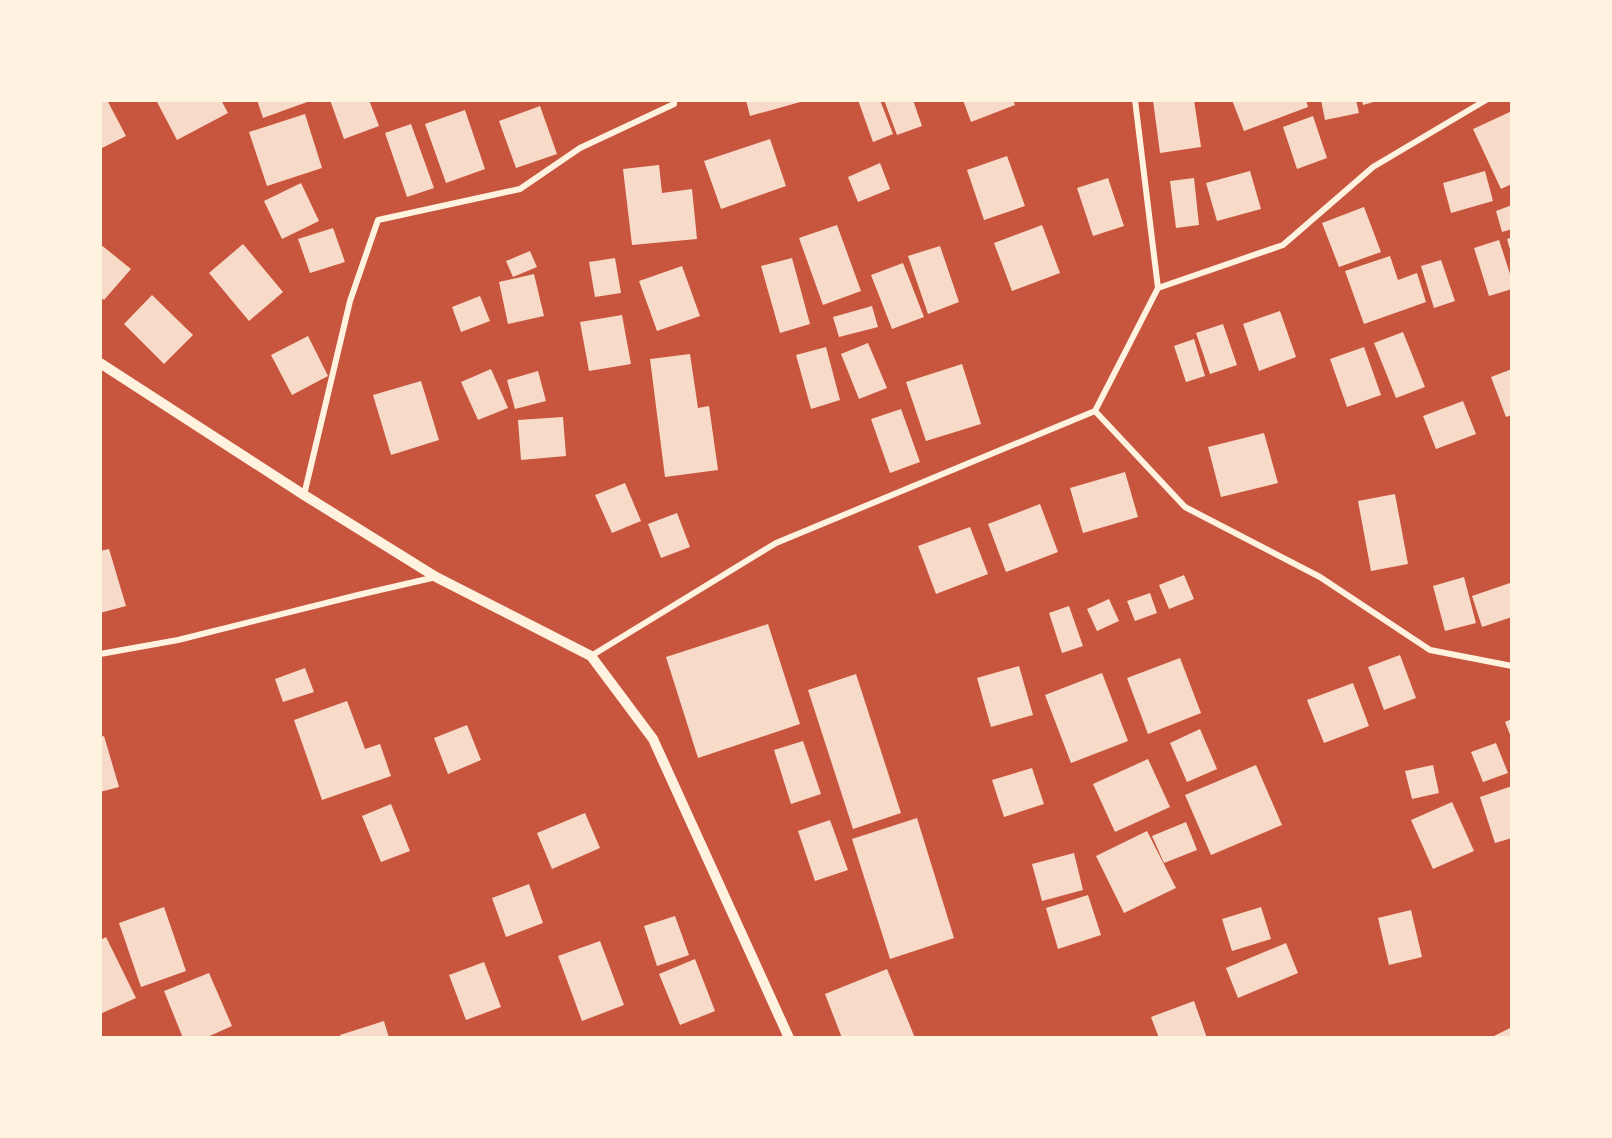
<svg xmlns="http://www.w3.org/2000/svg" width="1612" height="1138" viewBox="0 0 1612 1138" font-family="'Fira Sans',sans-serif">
	<rect width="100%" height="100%" fill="#c8553d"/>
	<path fill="#f7dbc8" d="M100 100H107L126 136 100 149Z
		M156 100H221L228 113 177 140Z
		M257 100H310V101L263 118Z
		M330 100H369L379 126 344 139Z
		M746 100H804V101L750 116Z
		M858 100H880L893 134 873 142Z
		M884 100H913L922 126 897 135Z
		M963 100H1013L1015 105 971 122Z
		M1153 100H1194L1201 147 1160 153Z
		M1232 100H1306L1308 107 1244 131Z
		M1321 100H1356L1359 113 1325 120Z
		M1362 100H1377V101L1363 105Z
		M540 106 557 154 516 168 499 121Z
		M465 110 485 169 446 183 425 124Z
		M1512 111V184L1501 189 1473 129Z
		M305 114 322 168 267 186 249 132Z
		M1313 116 1327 158 1297 169 1283 127Z
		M411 124 434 188 407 197 385 133Z
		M770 139 786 186 721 209 704 161Z
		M1007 156 1025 206 984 220 967 170Z
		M880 163 890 189 858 202 848 177Z
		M659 165 662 193 692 189 697 239 632 245 623 169Z
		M1250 171 1261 209 1217 221 1206 183Z
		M1485 171 1493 201 1451 213 1443 183Z
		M1108 178 1124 226 1093 236 1077 188Z
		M1194 178 1199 225 1176 228 1170 181Z
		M301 183 319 221 282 239 264 201Z
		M1512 205V229L1502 232 1496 211Z
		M1364 207 1381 252 1339 267 1322 223Z
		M837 225 861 291 823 305 799 238Z
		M1042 225 1060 273 1012 291 994 243Z
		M333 228 345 262 310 273 298 239Z
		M1512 237V253H1511L1507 239Z
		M1499 240 1512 280V289L1489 296 1474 248Z
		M100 244 131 269 104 300 100 297Z
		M243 244 283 292 249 321 209 273Z
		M940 246 959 302 928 314 908 256Z
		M530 251 537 267 513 277 506 261Z
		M1390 256 1398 280 1417 273 1426 302 1364 324 1345 271Z
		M615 258 621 293 595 297 589 262Z
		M792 258 810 324 780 333 761 266Z
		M1441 260 1455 301 1434 308 1421 266Z
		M903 263 924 317 892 329 871 275Z
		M682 266 700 316 657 331 639 281Z
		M534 274 544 316 508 324 499 282Z
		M152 295 193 335 164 364 124 324Z
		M480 296 490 321 461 332 452 307Z
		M872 306 878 327 839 337 833 317Z
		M1280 311 1296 357 1259 371 1243 324Z
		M622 315 631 364 589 371 580 322Z
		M1223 324 1237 365 1210 374 1196 333Z
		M1403 332 1425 387 1396 398 1374 343Z
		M308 336 328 376 292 395 271 355Z
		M1194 339 1205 376 1186 382 1174 346Z
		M868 343 887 388 859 399 841 354Z
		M826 347 840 400 811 409 796 355Z
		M1364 347 1381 395 1347 407 1330 359Z
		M690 354 698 408 709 406 718 470 665 477 650 359Z
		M962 364 981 424 926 441 906 382Z
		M491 369 508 408 478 420 461 382Z
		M1512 369V415L1506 417 1491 377Z
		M538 371 546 401 515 409 507 380Z
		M421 381 439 440 391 455 373 395Z
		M1463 401 1476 434 1436 449 1423 416Z
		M901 409 920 462 890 473 871 419Z
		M563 417 566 456 521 460 518 420Z
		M1264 433 1278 483 1221 497 1208 447Z
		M1125 472 1138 517 1083 533 1070 488Z
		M625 483 641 521 612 533 595 495Z
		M1395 494 1408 564 1371 571 1358 501Z
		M1040 504 1058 552 1006 572 988 524Z
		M677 513 690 547 661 558 648 524Z
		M970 527 988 574 936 594 918 546Z
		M109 549 126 606 100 613V551Z
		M1184 575 1194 599 1169 609 1159 585Z
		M1464 577 1476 623 1445 631 1433 586Z
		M1510 583 1512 588V617L1482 627 1472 596Z
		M1150 593 1157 613 1135 621 1127 601Z
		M1109 599 1119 621 1097 631 1087 609Z
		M1069 606 1083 646 1062 653 1049 613Z
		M768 624 800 724 698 758 666 657Z
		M1400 655 1416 698 1384 710 1368 667Z
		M1180 658 1201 713 1148 734 1127 678Z
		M1019 666 1033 715 991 727 977 678Z
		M305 668 314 692 283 702 275 679Z
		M1102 673 1128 741 1071 763 1045 695Z
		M856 674 901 813 853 829 808 690Z
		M1353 683 1369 726 1324 743 1307 700Z
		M347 701 365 749 380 744 391 776 322 800 294 720Z
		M1512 719V737H1511L1505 722Z
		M467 725 481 760 448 774 434 738Z
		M1200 729 1217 769 1187 782 1170 743Z
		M104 736 119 787 100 792V737Z
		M803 741 821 794 791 804 774 750Z
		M1496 743 1508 773 1483 782 1471 752Z
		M1148 759 1170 807 1115 832 1093 784Z
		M1256 765 1282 825 1211 855 1185 795Z
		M1433 765 1439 793 1412 799 1405 771Z
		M1032 768 1044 804 1004 817 992 780Z
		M1512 786V838L1495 843 1480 797Z
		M1452 802 1474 851 1433 869 1411 820Z
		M391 804 410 851 381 862 362 816Z
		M585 813 600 848 552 869 537 833Z
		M917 818 954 938 890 959 852 839Z
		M830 820 848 870 815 881 798 831Z
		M1186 822 1197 850 1164 863 1152 836Z
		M1147 831 1176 888 1124 913 1096 856Z
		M1074 853 1083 890 1042 901 1032 864Z
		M529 884 543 923 506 937 492 898Z
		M1088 895 1101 935 1058 949 1046 908Z
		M164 907 186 971 141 987 119 923Z
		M1261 907 1271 939 1232 951 1222 919Z
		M1411 910 1422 957 1389 965 1378 918Z
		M675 916 689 955 657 966 644 926Z
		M106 937 136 998 100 1014V940Z
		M600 941 624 1005 582 1021 558 956Z
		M1286 943 1298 973 1238 998 1226 968Z
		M695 959 715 1011 680 1025 659 974Z
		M484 962 501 1007 466 1020 449 975Z
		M887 969 915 1038H842L825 994Z
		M209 973 232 1026 205 1038H183L164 991Z
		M1194 1001 1207 1038H1159L1151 1017Z
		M384 1021 389 1038H341L340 1035Z
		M1512 1027V1038H1490Z"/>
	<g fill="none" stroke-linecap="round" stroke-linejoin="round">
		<path stroke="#fff3e0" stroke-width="6" d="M1135 100 1158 288
			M1095 411 1185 507 1320 577 1430 650 1512 666
			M304 495 350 301 378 220 520 189 580 148 674 104V100
			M100 654 178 640 358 595 436 577
			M591 656 776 543 1095 411 1158 288 1283 245 1373 167 1486 100"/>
		<path stroke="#fff3e0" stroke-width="10" d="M100 363 304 495 436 577 591 656 653 739 789 1038"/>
	</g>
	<rect width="1612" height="1138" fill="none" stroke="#fff3e0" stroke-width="204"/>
</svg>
